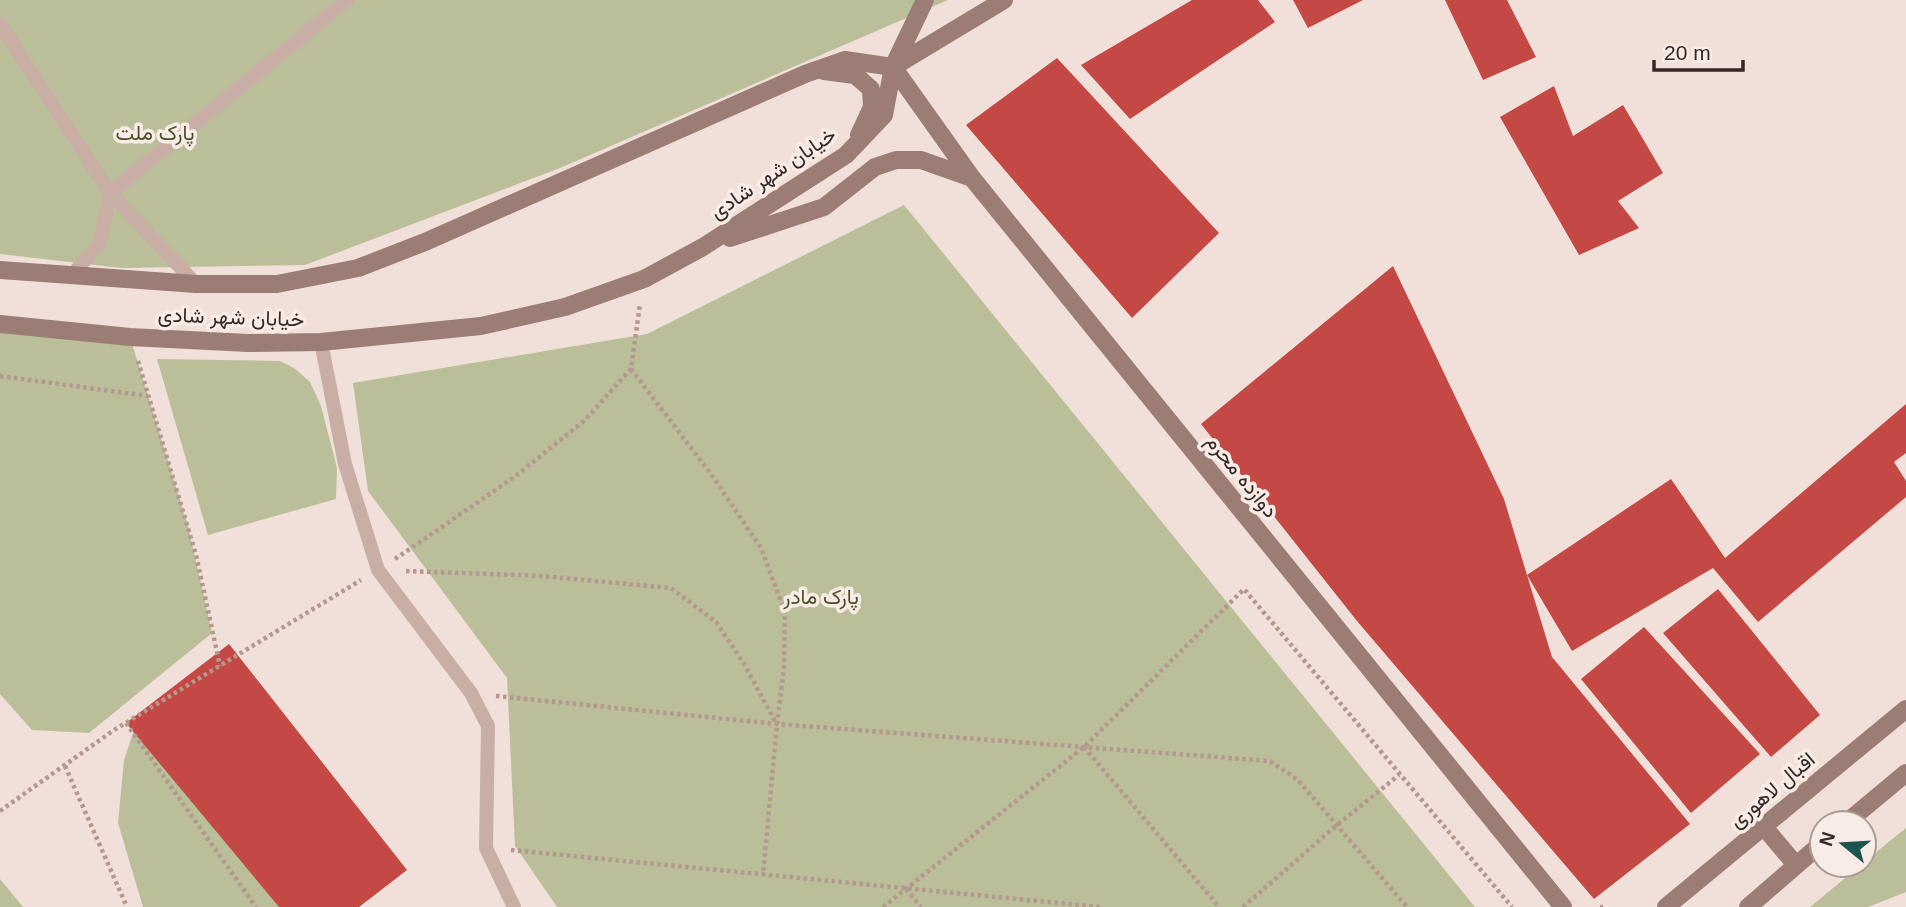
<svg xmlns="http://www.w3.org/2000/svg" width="1906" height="907" viewBox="0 0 1906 907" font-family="Arial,Vazirmatn,sans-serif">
	<rect width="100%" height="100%" fill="#f1e0d9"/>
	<path fill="#babf99" d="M0 0H948L560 168 305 265 121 268 0 254Z
		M904 205 1475 907H557L515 846 507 678 368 491 353 383 647 334Z
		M0 326 130 337 188 526 212 633 89 733 32 730 0 694Z
		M157 359 280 361 294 368 310 382 321 406 337 468 336 499 208 535Z
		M139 715 293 907H143L118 823 124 760Z
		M1906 828V892L1868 907H1810L1861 865H1864V862Z
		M0 879 23 907H0Z"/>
	<path fill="#c44843" d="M1192 0H1258L1275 22 1130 119 1081 65Z
		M1293 0H1363L1308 28Z
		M1445 0H1507L1536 57 1483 80Z
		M1057 58 1219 233 1132 318 966 125Z
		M1554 86 1573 136 1623 105 1663 173 1618 201 1639 228 1579 255 1500 117Z
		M1393 266 1504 499 1527 575 1671 479 1725 558 1906 404V453L1894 462 1906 481V497L1758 622 1713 568 1572 651 1527 575 1552 657 1690 824 1594 899 1357 621 1201 424Z
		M1718 589 1820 715 1771 757 1663 633Z
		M1644 627 1760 754 1691 813 1581 679Z
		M229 644 407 870 359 907H279L126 723Z"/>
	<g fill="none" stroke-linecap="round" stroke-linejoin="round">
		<path stroke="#b4988f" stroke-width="4.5" stroke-dasharray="3.5 3.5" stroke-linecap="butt" d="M138 361 196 555 220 666
			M631 369 711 474 761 548 785 612 784 668 777 724 763 875
			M0 376 148 396
			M395 559 513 478 584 421 631 369 640 304
			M406 571 542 576 671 588 716 622 743 662 776 723
			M496 696 777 724 1270 761 1298 780 1407 907
			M126 723 256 907
			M1084 747 1219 907
			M65 766 127 907
			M0 811 114 730 361 580
			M511 850 1100 907
			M906 889 921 907
			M883 907 1084 747 1244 589 1512 907
			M1243 907 1337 825 1399 775
			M1600 907H1603"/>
		<path stroke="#c8aea5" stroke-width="14" d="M0 24 110 193 196 284
			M71 276 100 243 110 193 347 0
			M321 342 345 464 378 570 471 693 488 726 486 848 514 907"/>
		<path stroke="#9c7d76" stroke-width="18" d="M893 67 972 178 1563 907
			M893 67 1004 0
			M824 71 855 75 871 89 872 107 859 135
			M730 238 824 207 875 167 896 160H921L972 178
			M0 270 196 284H277L358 268 425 242 805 74 845 60 893 67
			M0 324 130 337 248 343 321 342 481 326 565 307 644 279 703 247 846 155 884 115 893 67 925 0
			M1846 823 1906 773
			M1764 827 1796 865
			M1666 907 1906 709
			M1748 907 1822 843"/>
	</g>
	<g text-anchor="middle" stroke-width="7" stroke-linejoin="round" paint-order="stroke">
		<g font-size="21" fill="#4b522a" stroke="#f9ebe5">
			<text x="155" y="140">پارک ملت</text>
			<text x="821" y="604">پارک مادر</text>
		</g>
		<g font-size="21" fill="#342826" stroke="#f9ebe5">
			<text transform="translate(773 173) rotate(-34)" y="7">خیابان شهر شادی</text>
			<text transform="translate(231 317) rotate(2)" y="7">خیابان شهر شادی</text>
			<text transform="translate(1242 476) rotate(51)" y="7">دوازده محرم</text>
			<text transform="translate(1772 790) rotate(-40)" y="7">اقبال لاهوری</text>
		</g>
	</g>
	<g transform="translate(1843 844) rotate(288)"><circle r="33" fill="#f9ebe5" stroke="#aa9d99" stroke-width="2"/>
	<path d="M0-5L12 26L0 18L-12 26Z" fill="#1c554d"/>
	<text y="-10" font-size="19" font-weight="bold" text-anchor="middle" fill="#342826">N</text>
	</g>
	<path d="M1654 60v10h89v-10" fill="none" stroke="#342826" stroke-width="3.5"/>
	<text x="1664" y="60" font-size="21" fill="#342826" stroke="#f9ebe5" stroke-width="5" paint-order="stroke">20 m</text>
</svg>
